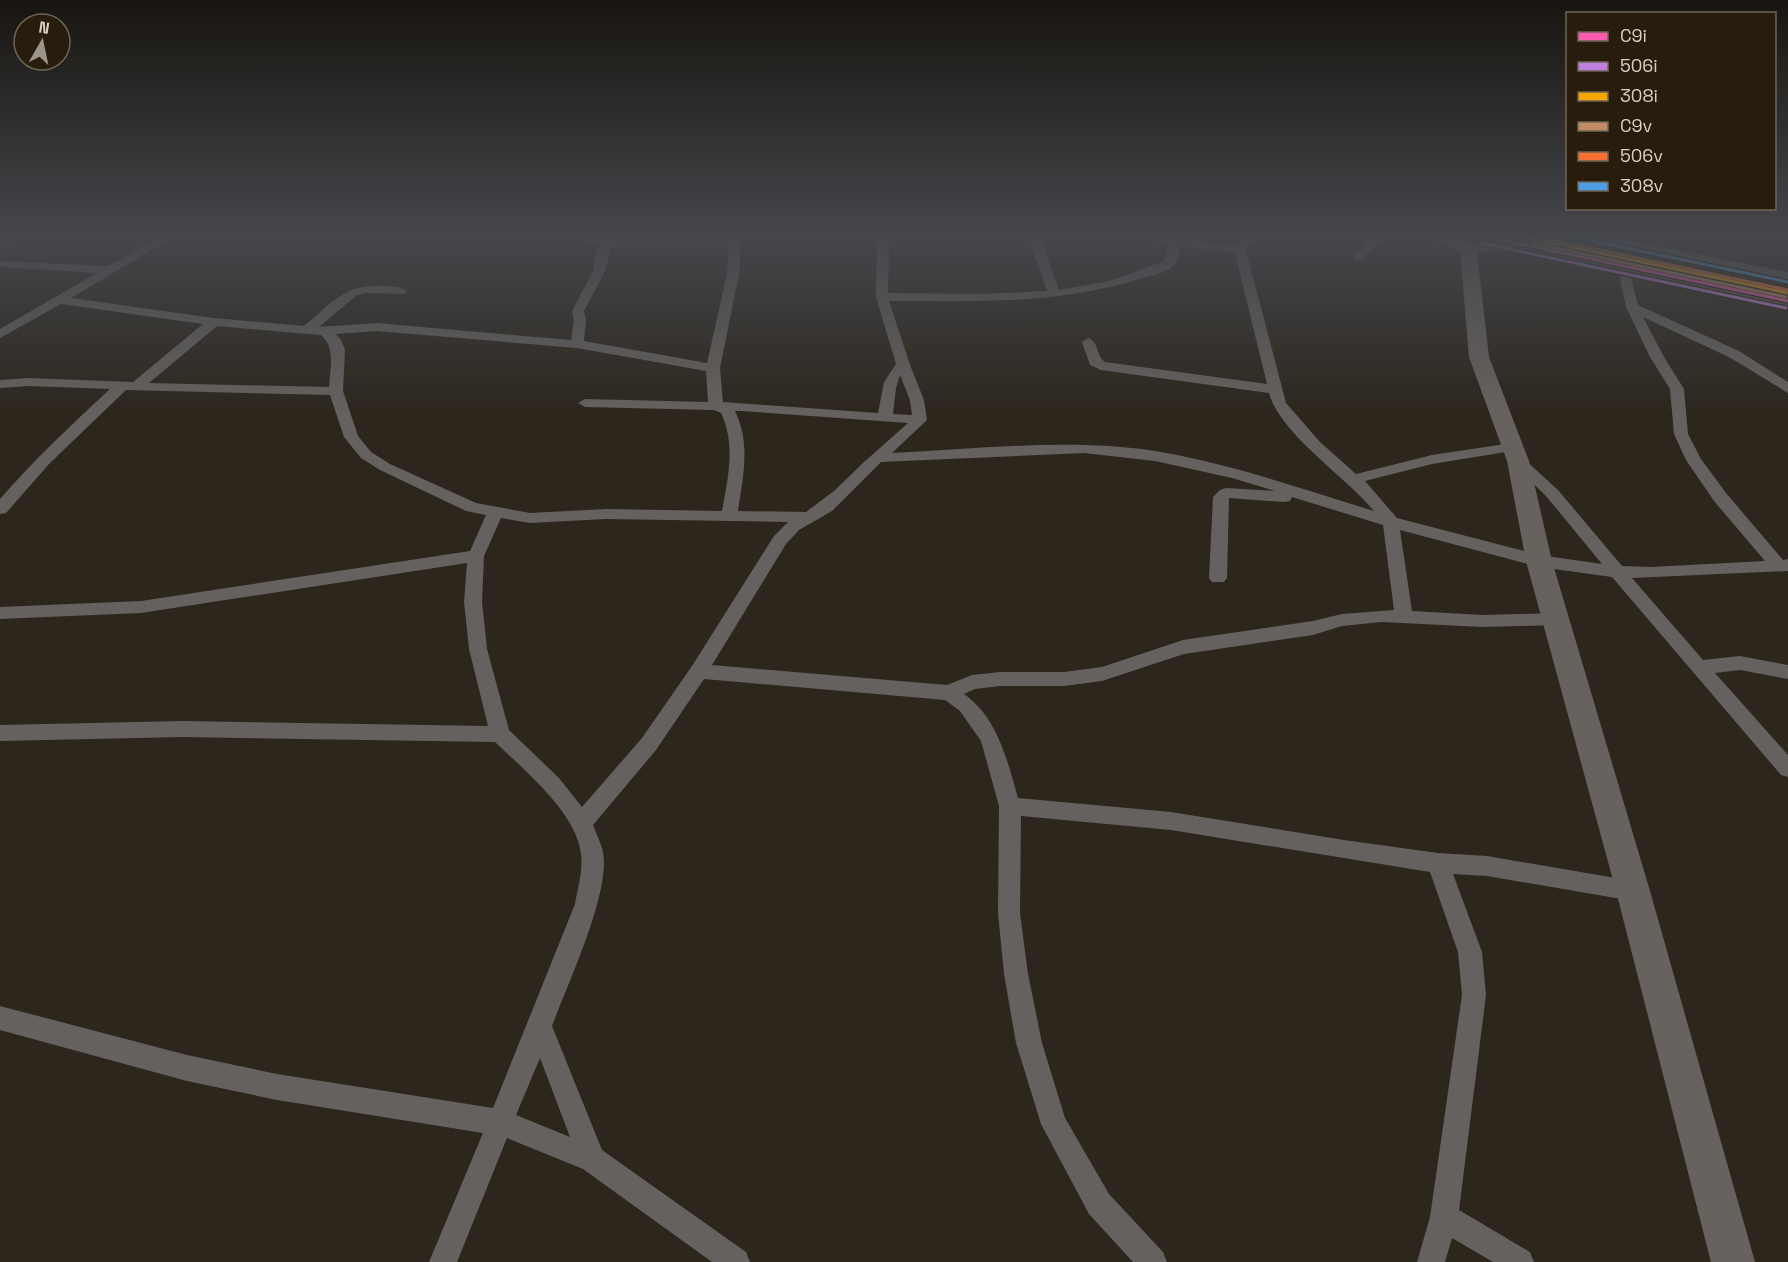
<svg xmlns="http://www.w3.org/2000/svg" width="1788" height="1262" viewBox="0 0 1788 1262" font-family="'Space Grotesk',sans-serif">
	<rect width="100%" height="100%" fill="#2c261d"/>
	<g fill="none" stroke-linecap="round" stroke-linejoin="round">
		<path fill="#65615e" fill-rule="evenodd" d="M161 236H175L71 298 214 318 304 326C335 301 343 284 385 286 393 287 401 286 407 291L405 294 366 293 357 295 319 327 377 323 571 340 574 320 572 311 593 271 596 253 600 246 569 236H588L607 241H730V236H742L739 274 720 368 723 402 878 413 884 382 896 364 876 297 877 236H889L888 293 981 294 1047 291 1028 236H1040L1059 290 1110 281 1164 261 1169 243 1143 239 1137 236H1166L1236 246C1241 236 1253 236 1264 236L1247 246 1246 250 1286 403 1320 442 1356 474 1432 455 1512 443 1519 447 1512 451 1432 464 1365 481 1397 518 1539 555 1602 564 1546 496 1513 464 1510 461 1513 458H1523L1558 490 1622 566 1651 567 1765 561 1714 501 1686 460 1674 434 1670 389 1650 357 1626 307 1617 264 1623 261 1627 262 1638 305 1739 351 1788 382V393L1729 357 1643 317 1664 357 1684 389 1688 434 1701 459 1726 493 1783 560 1788 559V571L1632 578 1703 660 1740 656 1788 665V679L1740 670 1715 673 1788 755V777L1781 775 1612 577 1539 567 1400 530 1412 611 1483 615 1557 613 1563 614 1566 619 1563 624 1557 625 1483 627 1381 622 1342 626 1313 635 1184 654 1102 681 1064 686H1000L975 689 964 694C998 718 1007 760 1018 798L1171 812 1344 840 1438 853 1487 856 1633 881 1641 884 1644 891 1641 898 1633 901 1487 876 1453 874 1482 952 1486 995 1459 1210 1530 1252 1534 1262H1493L1452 1238 1445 1262H1417L1430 1217 1462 995 1458 952 1430 872 1171 830 1021 816 1020 913 1028 974 1042 1043 1065 1118 1109 1194 1163 1252 1167 1262H1133L1089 1214 1041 1124 1016 1043 1004 974 998 913 999 806 981 741 960 711 945 700 704 679 656 750 593 825C596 833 601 843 603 852 611 892 567 985 552 1026L602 1150 746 1252 750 1262H712L583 1169 507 1138 457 1262H429L483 1133 277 1100 187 1081 0 1030V1006L187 1055 277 1074 493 1108 575 904C578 887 583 871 581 854 577 813 523 769 495 742L183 737 0 741V725L183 721 488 726 469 649 464 602 467 563 141 613 0 619V607L141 601 470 551 486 515 466 511 380 470 361 458 344 437 330 395 126 390 49 464 6 513 0 514V499C34 460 72 424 110 389L29 386 0 388V380L29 378 133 382 203 324 61 304 0 338V329L97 273 0 267V261L108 266ZM1180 245 1235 253 1267 384 1105 362C1096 356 1099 341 1088 338L1082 342 1090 365 1101 370 1269 393C1280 434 1346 477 1374 511 1302 489 1229 463 1155 451 1068 438 979 449 892 453L927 420 924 400 910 365 889 301C974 301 1057 305 1139 279 1149 276 1165 274 1173 266 1178 261 1179 252 1180 245ZM611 247H729L727 274 707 363 584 341 586 320 584 311 605 271ZM217 326 321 335C336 348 330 368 329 387L149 383ZM377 331 577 348 706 371 708 402 585 399 578 403 585 407 714 410 721 413C736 445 728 477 722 511L606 509 530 513 476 503 390 464 371 452 358 436 343 391 345 350 341 340 336 334ZM900 375 910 400 912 415 893 414 896 388ZM735 411H743L908 423 863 463 834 491 806 512 738 511C743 476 751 444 735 411ZM1084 453 1155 461 1232 478 1275 491 1226 488 1220 490 1213 497 1209 578 1212 582H1224L1227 578 1229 498 1284 502 1290 501 1292 497 1383 525 1394 610 1342 614 1313 621 1183 640 1102 667 1064 672H1000L972 675 947 685 712 665 786 544 799 530 832 511 881 462ZM501 518 530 523 606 519 788 522 774 536 692 666 642 738 582 807 559 778 509 730 487 649 482 602 484 556ZM540 1058 570 1137 516 1115Z
			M1373 236H1385L1362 259H1354V255Z
			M1586 236H1608L1788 272V280L1592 239Z"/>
		<path fill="#68625e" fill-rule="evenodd" d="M0 236H16L6 246 0 247Z
			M1433 236H1455L1470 243 1514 237 1522 242 1514 247 1477 252 1489 357 1529 461 1552 561 1650 891 1755 1262H1711L1616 891 1526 561 1507 461 1469 357 1460 251 1435 240Z"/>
		<path fill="#67625d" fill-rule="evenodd" d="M1474 236H1509L1788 295V307L1483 242 1476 240Z"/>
		<g stroke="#281d0d" stroke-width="6">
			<path id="bus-1" d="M1483 236 1788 301"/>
		</g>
		<g stroke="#281d0d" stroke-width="6">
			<path id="bus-2" d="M1481 243 1786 308"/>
		</g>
		<g stroke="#281d0d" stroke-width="6">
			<path id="bus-3" d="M1519 236 1788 293"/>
		</g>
		<g stroke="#281d0d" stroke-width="6">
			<path id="bus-4" d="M1532 243 1786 297"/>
		</g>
		<g stroke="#281d0d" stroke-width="6">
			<path id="bus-5" d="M1534 236 1788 290"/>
		</g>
		<g stroke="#281d0d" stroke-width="6">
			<path id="bus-6" d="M1570 236 1788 282"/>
		</g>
		<use href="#bus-1" stroke="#f75aaf" stroke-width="3"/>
		<use href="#bus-2" stroke="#c07fdc" stroke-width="3"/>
		<use href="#bus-3" stroke="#f7a600" stroke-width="3"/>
		<use href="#bus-4" stroke="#c18c65" stroke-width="3"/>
		<use href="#bus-5" stroke="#f46f30" stroke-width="3"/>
		<use href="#bus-6" stroke="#4d9ee5" stroke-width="3"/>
	</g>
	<linearGradient id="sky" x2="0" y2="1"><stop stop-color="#181510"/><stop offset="0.57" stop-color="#45474c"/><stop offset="1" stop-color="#45474c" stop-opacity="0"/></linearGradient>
	<rect width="1788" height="413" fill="url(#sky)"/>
	<rect x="1566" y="12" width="210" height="198" fill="#281d0d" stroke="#6e6557" stroke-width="1.5"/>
	<rect x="1578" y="32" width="30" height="9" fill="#f75aaf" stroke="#6e6557" stroke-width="1.5"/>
	<text x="1620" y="42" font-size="18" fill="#d8d1c7">C9i</text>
	<rect x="1578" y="62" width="30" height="9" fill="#c07fdc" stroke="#6e6557" stroke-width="1.5"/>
	<text x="1620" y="72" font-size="18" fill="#d8d1c7">506i</text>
	<rect x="1578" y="92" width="30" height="9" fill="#f7a600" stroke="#6e6557" stroke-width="1.5"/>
	<text x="1620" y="102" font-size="18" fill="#d8d1c7">308i</text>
	<rect x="1578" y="122" width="30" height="9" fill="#c18c65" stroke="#6e6557" stroke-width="1.5"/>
	<text x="1620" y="132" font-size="18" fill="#d8d1c7">C9v</text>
	<rect x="1578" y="152" width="30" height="9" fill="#f46f30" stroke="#6e6557" stroke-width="1.5"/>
	<text x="1620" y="162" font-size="18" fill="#d8d1c7">506v</text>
	<rect x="1578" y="182" width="30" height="9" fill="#4d9ee5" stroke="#6e6557" stroke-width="1.5"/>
	<text x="1620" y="192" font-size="18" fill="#d8d1c7">308v</text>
	<g transform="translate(42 42) rotate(9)"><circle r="28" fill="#281d0d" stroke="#6e6557" stroke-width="1.5"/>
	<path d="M0-4.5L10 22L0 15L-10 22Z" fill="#9c958c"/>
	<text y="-9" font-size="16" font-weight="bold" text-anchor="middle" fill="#d8d1c7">N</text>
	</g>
</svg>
